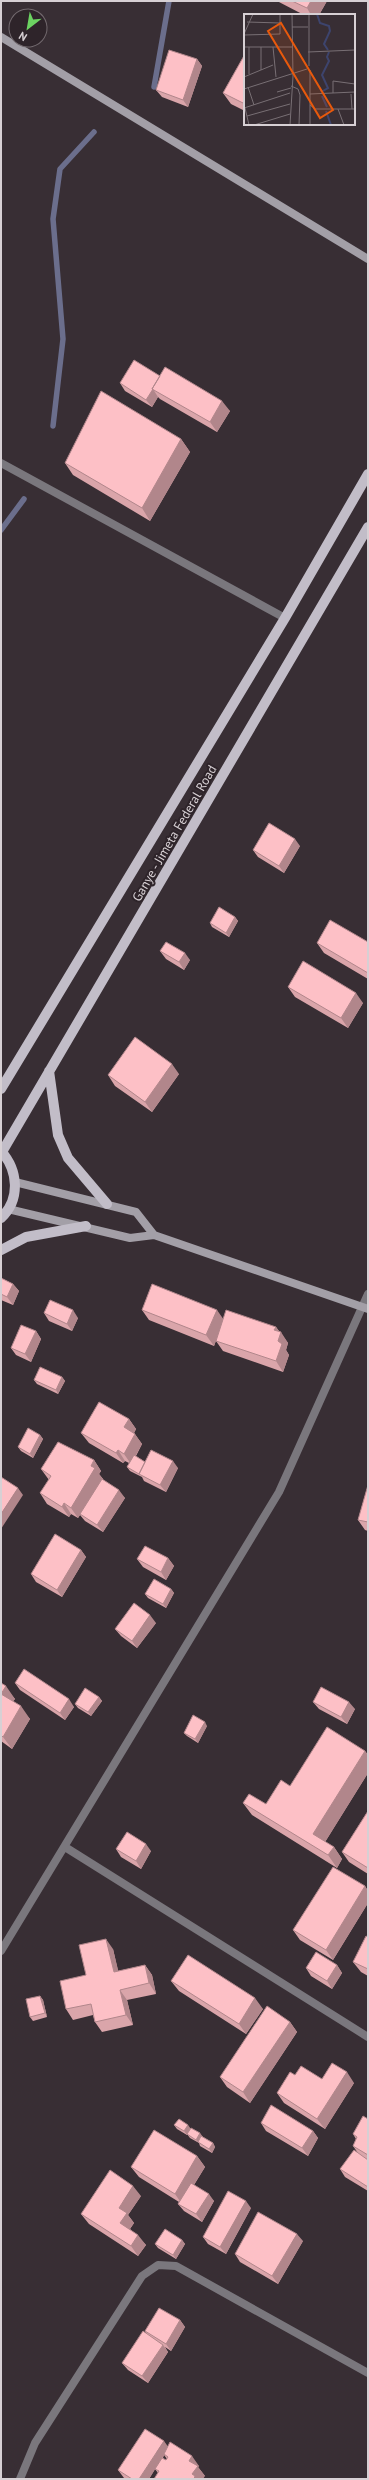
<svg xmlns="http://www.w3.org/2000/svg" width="369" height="2480" viewBox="0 0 369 2480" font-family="'PT Sans',sans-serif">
	<rect width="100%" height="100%" fill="#382e34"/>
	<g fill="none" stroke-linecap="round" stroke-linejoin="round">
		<path stroke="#6b6e8c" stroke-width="5.5" d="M154 87 169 1
			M53 426 63 339 53 219 60 169 94 132
			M1 530 24 499"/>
		<path stroke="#7a777d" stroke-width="8" d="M1 463 285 618
			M65 1847 368 2037
			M1 1951 279 1492 368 1294
			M20 2479 35 2443 142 2276 158 2265 176 2266 368 2373"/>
		<path stroke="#a39fa7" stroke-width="8" d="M1 37 368 259
			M15 1182 136 1212 154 1235
			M8 1209 130 1238 154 1235 368 1309"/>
		<path stroke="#c2bdc8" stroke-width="10" d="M49 1071 58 1135 68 1158 107 1204
			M1 1089 285 618 368 474
			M1 1151C18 1170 21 1199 1 1218
			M2 1152 368 527
			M1 1250 26 1237 86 1226"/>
	</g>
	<path fill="#daa5aa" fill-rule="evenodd" d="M277 1H327L319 15H304Z
		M245 54V111L231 104 223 93Z
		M197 59 202 66 188 107 162 97 156 90Z
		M160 376 230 411 217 432 160 399 158 397 152 407 125 391 120 383Z
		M181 439 190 452 150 521 73 475 65 463Z
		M300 846 284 873 258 857 253 850Z
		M235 917 238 921 229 937 212 927 210 923Z
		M368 942V979L324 953 317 943Z
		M160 951 190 960 184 970 166 959Z
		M288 987 363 1003 348 1028 295 997Z
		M179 1074 152 1112 115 1086 108 1075Z
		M1 1278 13 1284 19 1291 13 1305 1 1300Z
		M142 1310 223 1319 276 1327 288 1343 286 1350 289 1355 283 1372 223 1351 216 1341 218 1335 214 1346 149 1320Z
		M44 1313 78 1318 72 1331 49 1321Z
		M36 1331 41 1339 31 1362 16 1355 11 1348Z
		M62 1377 65 1381 58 1394 37 1384 34 1380Z
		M129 1419 136 1429 134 1433 142 1444 136 1456 145 1462 178 1468 166 1492 144 1481 142 1477 130 1471 127 1467 129 1463 125 1461 123 1463 89 1443 81 1433Z
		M40 1435 43 1439 33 1458 21 1451 18 1447Z
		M94 1460 101 1471 99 1474 103 1479H102L125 1498 103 1532 85 1521 80 1515 78 1518 71 1514 69 1517 47 1504 40 1493 49 1480 41 1469Z
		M368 1485V1531L365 1530 358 1520Z
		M81 1550 86 1557 62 1597 36 1582 31 1574Z
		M168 1558 174 1566 166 1580 143 1567 137 1559Z
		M171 1589 174 1593 166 1608 148 1598 145 1594Z
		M156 1623 137 1648 121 1636 115 1629Z
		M1 1683 15 1699 13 1701 30 1719 12 1749 1 1741Z
		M15 1683 74 1707 65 1720 20 1690Z
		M99 1697 102 1701 91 1716 78 1708 75 1704Z
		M313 1702 355 1709 347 1724 319 1709Z
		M207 1726 198 1743 187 1736 184 1733Z
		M365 1751 368 1755V1773L325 1842 334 1847 342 1859 337 1868 252 1815 243 1803 266 1804 290 1786Z
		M368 1811V1874L349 1862 342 1852Z
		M116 1849 151 1851 141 1869 121 1857Z
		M365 1886 368 1891V1903L333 1960 300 1940 293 1930Z
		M368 1937V1976L361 1972 353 1962Z
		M113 1949 118 1971 145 1965 152 1975 156 1994 127 2000 133 2025 102 2032 95 2022 93 2015 73 2020 66 2009 86 1975Z
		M337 1965 342 1973 332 1989 311 1976 306 1968Z
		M171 1981 263 2009 246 2034 179 1991Z
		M40 1996 43 2000 47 2017 33 2021 30 2017Z
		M290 2022 297 2032 250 2103 227 2087 220 2077Z
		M295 2075 322 2079 354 2083 325 2129 284 2103 277 2093Z
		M368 2119V2191L345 2177 340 2169 358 2153 353 2146 356 2139 353 2134Z
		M261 2123 313 2131 318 2138 308 2156 266 2131Z
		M174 2125 191 2129 203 2137 213 2143 215 2147 212 2153 200 2146 199 2143 190 2138 187 2134 188 2133 187 2135 177 2129Z
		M197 2156 205 2167 194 2185 214 2201 202 2222 184 2211 178 2204 179 2202 139 2177 131 2167Z
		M141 2196 128 2215 134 2223 130 2229 146 2245 138 2256 89 2224 81 2214Z
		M251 2208 226 2254 208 2244 203 2237Z
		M182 2240 185 2244 176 2259 158 2248 155 2244Z
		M303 2241 278 2284 240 2262 235 2254Z
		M180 2320 185 2327 171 2351 165 2347 168 2352 148 2383 128 2370 122 2363 147 2334 145 2331Z
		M168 2447 199 2466 198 2467 205 2476 158 2473 155 2469 149 2479H126L124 2478 118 2470ZM164 2455 167 2459 166 2460 163 2458Z"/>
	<path fill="#b1868b" d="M311 1H327L319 15H311L307 8Z
		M197 59 202 66 188 107 183 100Z
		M153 389 158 397 152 407 146 400Z
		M222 401 230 411 217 432 210 422Z
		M181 439 190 452 150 521 142 508Z
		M295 839 300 846 284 873 279 866Z
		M235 917 238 921 229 937 226 933Z
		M185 953 190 960 184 970 179 962Z
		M356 993 363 1003 348 1028 341 1018Z
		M172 1064 179 1074 152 1112 145 1102Z
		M13 1284 19 1291 13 1305 7 1297Z
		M73 1310 78 1318 72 1331 67 1324Z
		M217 1310 224 1320 214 1346 206 1335Z
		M276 1327 281 1334V1332L288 1343 286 1350 289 1355 283 1372 276 1361 278 1341 274 1330Z
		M36 1331 41 1339 31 1362 25 1354Z
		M62 1377 65 1381 58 1394 56 1390Z
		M129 1419 136 1429 132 1437 124 1427Z
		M135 1434 142 1444 131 1464 124 1454Z
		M40 1435 43 1439 33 1458 30 1454Z
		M118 1450 125 1461 123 1463 116 1453Z
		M94 1460 101 1471 99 1474 103 1479 78 1518 71 1508 91 1466Z
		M173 1461 178 1468 166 1492 160 1485Z
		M18 1488 23 1495 1 1529V1514Z
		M119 1490 125 1498 103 1532 97 1525Z
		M64 1503 71 1514 69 1517 62 1507Z
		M81 1550 86 1557 62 1597 57 1590Z
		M168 1558 174 1566 166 1580 161 1572Z
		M171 1589 174 1593 166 1608 163 1604Z
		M150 1615 156 1623 137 1648 132 1641Z
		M6 1686 15 1699 10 1706 1 1694Z
		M99 1697 102 1701 91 1716 88 1712Z
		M69 1699 74 1707 65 1720 60 1713Z
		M349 1702 355 1709 347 1724 341 1717Z
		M21 1706 30 1719 12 1749 3 1737Z
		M205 1722 207 1726 198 1743 195 1739Z
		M365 1751 368 1755V1773L322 1847 313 1834Z
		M146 1844 151 1851 141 1869 136 1861Z
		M334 1847 342 1859 337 1868 328 1855Z
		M365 1886 368 1891V1903L333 1960 326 1950Z
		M106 1939 113 1949 121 1982 114 1972Z
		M145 1965 152 1975 156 1994 149 1983Z
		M337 1965 342 1973 332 1989 327 1981Z
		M120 1990 127 2000 133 2025 126 2015Z
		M40 1996 43 2000 47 2017 45 2013Z
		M255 1998 263 2009 246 2034 239 2024Z
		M290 2022 297 2032 250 2103 243 2092Z
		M347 2072 354 2083 325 2129 317 2119Z
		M188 2125 191 2129 187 2135 184 2131Z
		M313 2131 318 2138 308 2156 302 2148Z
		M200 2133 203 2137 198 2142 196 2140Z
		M213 2143 215 2147 212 2153 209 2149Z
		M197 2156 205 2167 182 2204 175 2194Z
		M133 2186 141 2196 128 2215 134 2223 127 2233 120 2223 119 2208Z
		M209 2194 214 2201 202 2222 196 2214Z
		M246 2201 251 2208 226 2254 220 2247Z
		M297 2234 303 2241 278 2284 272 2276Z
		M138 2235 146 2245 138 2256 131 2246Z
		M182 2240 185 2244 176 2259 173 2255Z
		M180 2320 185 2327 171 2351 166 2344Z
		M163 2345 168 2352 148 2383 142 2376Z
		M164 2441 169 2448 164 2454V2455L149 2479H139Z
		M192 2456 199 2466 198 2467 205 2476 203 2479H194L189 2461Z"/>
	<path fill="#fdc0c6" stroke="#b1868b" d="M292 1H311L307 8Z
		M169 50 197 59 183 100 156 90Z
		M245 54V104L223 93Z
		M134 360 160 376 152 389H153L146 400 120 383Z
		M165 367 222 401 210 422 152 389Z
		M101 391 181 439 142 508 65 463Z
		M269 823 295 839 279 866 253 850Z
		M219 907 235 917 226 933 210 923Z
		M330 920 368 942V973L317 943Z
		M166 942 185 953 179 962 160 951Z
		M303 961 356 993 341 1018 288 987Z
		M135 1037 172 1064 145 1102 108 1075Z
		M1 1278 13 1284 7 1297 1 1294Z
		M152 1284 217 1310 206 1335 142 1310Z
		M50 1300 73 1310 67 1324 44 1313Z
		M226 1310 276 1327 274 1330 281 1332 278 1341 282 1344 276 1361 216 1341Z
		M21 1325 36 1331 25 1354 11 1348Z
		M40 1367 62 1377 56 1390 34 1380Z
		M99 1402 129 1419 124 1427 135 1434 124 1454 118 1450 116 1453 81 1433Z
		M28 1428 40 1435 30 1454 18 1447Z
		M58 1442 94 1460 91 1466 95 1468 71 1508 64 1503 62 1507 40 1493 51 1476 41 1469Z
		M151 1450 173 1461 160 1485 139 1474Z
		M134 1455 145 1462 139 1474 127 1467Z
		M1 1477 18 1488 1 1514Z
		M102 1479 119 1490 97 1525 80 1514Z
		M368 1485V1522L358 1520Z
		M55 1534 81 1550 57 1590 31 1574Z
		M145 1546 168 1558 161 1572 137 1559Z
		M154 1579 171 1589 163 1604 145 1594Z
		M134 1603 150 1615 132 1641 115 1629Z
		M24 1669 69 1699 60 1713 15 1683Z
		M1 1683 6 1686 1 1694 21 1706 3 1737 1 1735Z
		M321 1687 349 1702 341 1717 313 1702Z
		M85 1688 99 1697 88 1712 75 1704Z
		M193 1715 205 1722 195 1739 184 1733Z
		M327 1727 365 1751 313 1834 334 1847 328 1855 243 1803 249 1794 266 1804 281 1780 290 1786Z
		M368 1811V1868L342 1852Z
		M127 1832 146 1844 136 1861 116 1849Z
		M333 1867 365 1886 326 1950 293 1930Z
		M366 1936 368 1937V1969L353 1962Z
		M106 1939 114 1972 145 1965 149 1983 120 1990 126 2015 95 2022 91 2004 66 2009 60 1981 86 1975 79 1945Z
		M316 1952 337 1965 327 1981 306 1968Z
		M188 1955 255 1998 239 2024 171 1981Z
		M40 1996 45 2013 30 2017 26 1999Z
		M267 2006 290 2022 243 2092 220 2077Z
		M332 2063 347 2072 317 2119 277 2093 290 2072 295 2075 301 2066 322 2079Z
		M271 2105 313 2131 302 2148 261 2123Z
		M363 2116 368 2119V2155L353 2146 357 2137 353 2134Z
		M179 2119 188 2125 184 2131 174 2125Z
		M191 2128 200 2133 196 2140 187 2134Z
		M154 2130 197 2156 175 2194 131 2167Z
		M201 2136 213 2143 209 2149 198 2142Z
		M354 2150 368 2160V2187L340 2169Z
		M110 2170 133 2186 119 2208 127 2213 120 2223 138 2235 131 2246 81 2214Z
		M191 2183 209 2194 196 2214 178 2204Z
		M228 2191 246 2201 220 2247 203 2237Z
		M258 2212 297 2234 272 2276 235 2254Z
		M165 2229 182 2240 173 2255 155 2244Z
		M159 2308 180 2320 166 2344 145 2331Z
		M143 2331 163 2345 142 2376 122 2363Z
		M145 2429 164 2441 139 2479H132L118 2470Z
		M170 2442 192 2456 189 2461 198 2466 192 2474 195 2476 194 2479H154L159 2471 155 2469 162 2458 166 2460 168 2457 164 2454Z"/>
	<g text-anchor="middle" stroke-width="4" stroke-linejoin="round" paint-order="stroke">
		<g font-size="13" fill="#d7d0d4" stroke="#2e242a">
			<text transform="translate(174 833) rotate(-60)" y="5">Ganye - Jimeta Federal Road</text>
		</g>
	</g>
	<g transform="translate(244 14)">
		<rect width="111" height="111" fill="#382e34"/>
		<path fill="none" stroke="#3d446d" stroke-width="2" d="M73 0 76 9 85 12 86 17 80 30 84 36M77 78 84 74 78 61 85 47 83 43 85 38M78 82 83 93M82 97 87 111"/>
		<path fill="none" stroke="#786f74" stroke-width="1" d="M65 0V52M3 8 36 9M48 13H64M0 20 9 0M0 21 36 20V0M0 33H48M29 33 32 63M64 38 111 36M17 56V33M66 56V111M5 60V33M0 63 29 51M47 72 54 75 56 81 55 111M4 73 10 91M0 75 63 55M33 78 47 74M89 79V67L111 70M66 80 111 78M107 80 108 95M66 91 71 95H111M0 94 46 79M1 94 5 111M94 95 100 111M3 102 46 90M10 111 46 100M46 111 49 62 48 0"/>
		<path fill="#e8590c" fill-opacity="0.15" stroke="#e8590c" stroke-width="2" d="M37 9 89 96 76 104 24 17Z"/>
		<rect width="111" height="111" fill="none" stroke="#d7d0d4" stroke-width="2"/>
	</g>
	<rect width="369" height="2480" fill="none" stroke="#d7d0d4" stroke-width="4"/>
	<g transform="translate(28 28) rotate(211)"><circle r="19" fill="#2e242a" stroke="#72696e"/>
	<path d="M0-3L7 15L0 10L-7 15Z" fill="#6cd362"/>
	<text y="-6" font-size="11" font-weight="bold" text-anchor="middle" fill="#d7d0d4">N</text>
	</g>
</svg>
